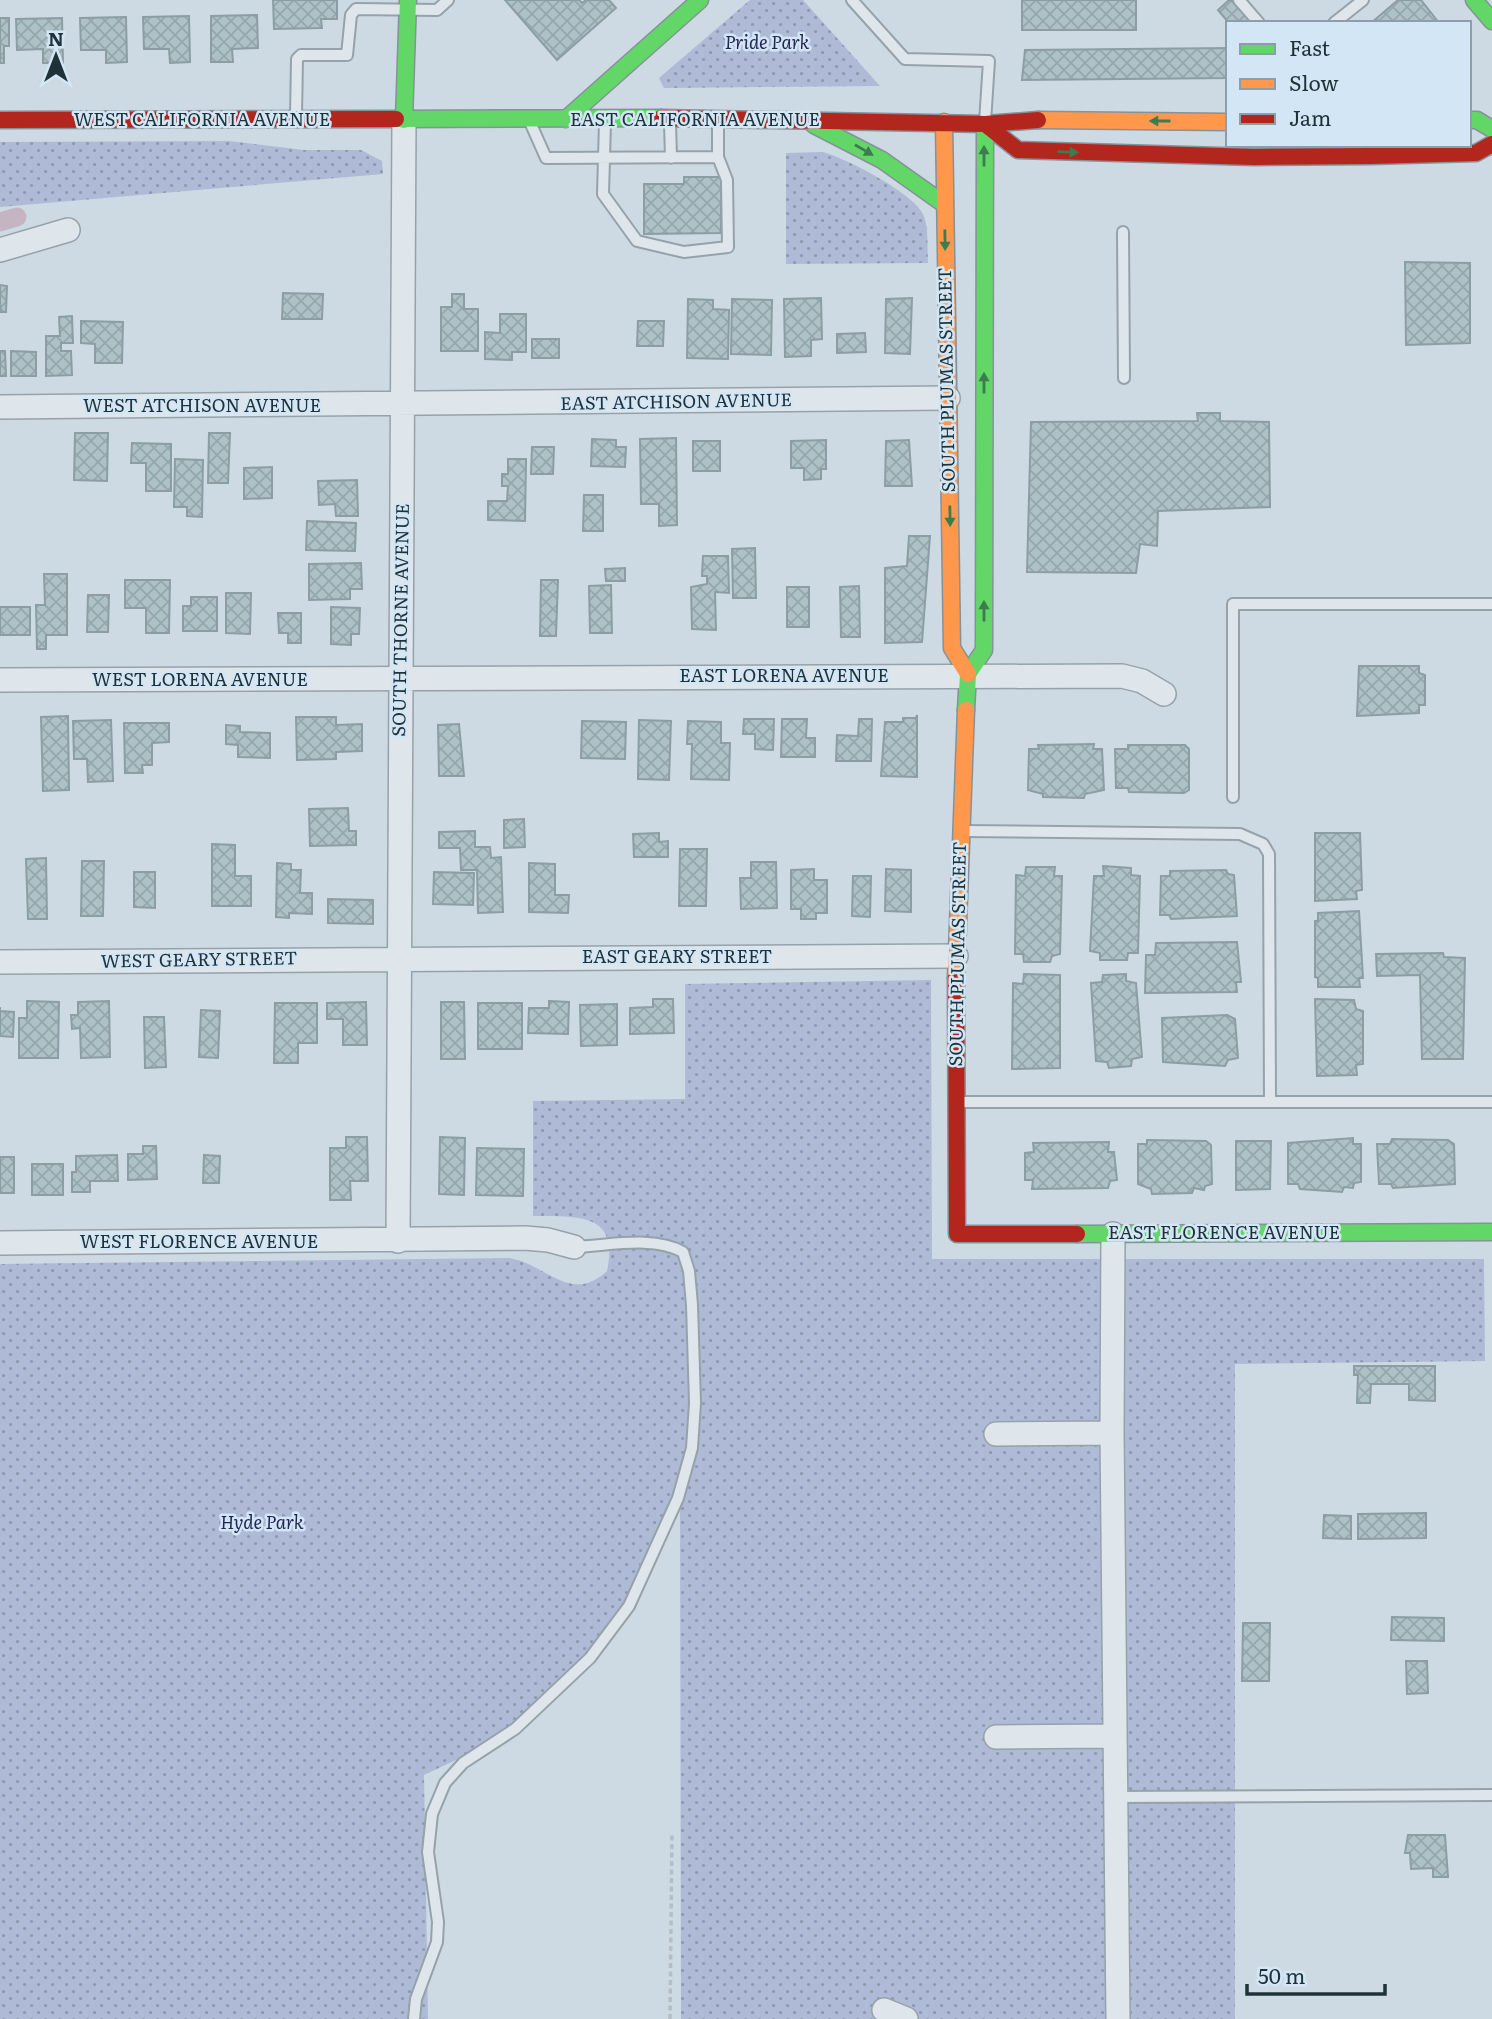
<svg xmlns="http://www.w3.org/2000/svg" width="1492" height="2019" viewBox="0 0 1492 2019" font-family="Literata,serif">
	<defs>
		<pattern id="green-dots" width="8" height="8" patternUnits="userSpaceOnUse" patternTransform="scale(1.75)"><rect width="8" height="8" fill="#afbad7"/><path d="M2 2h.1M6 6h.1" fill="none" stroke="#8e98af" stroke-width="1.8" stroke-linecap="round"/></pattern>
		<pattern id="building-cross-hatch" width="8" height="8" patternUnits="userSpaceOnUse" patternTransform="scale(1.75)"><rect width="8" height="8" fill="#aec1c7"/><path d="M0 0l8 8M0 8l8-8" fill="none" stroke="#95a6ac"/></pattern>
	</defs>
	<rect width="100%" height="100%" fill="#cddae4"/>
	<path fill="url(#green-dots)" d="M750 0H803L880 86 664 88 659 78Z
		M229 141 304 150H361L382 161 383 174 0 207V142Z
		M823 152C846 158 913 193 923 214 929 226 927 249 928 263L786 264V153Z
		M931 980 932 1259H1484L1485 1361 1235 1364V2019H681L680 1502 656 1563 637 1596 537 1712 475 1751 424 1775 428 2019H0V1264L509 1258C547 1264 570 1305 607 1271 620 1211 576 1217 533 1216V1101L685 1099V984Z"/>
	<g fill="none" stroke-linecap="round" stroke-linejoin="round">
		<path stroke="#c5b5c2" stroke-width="19" d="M0 222 17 217"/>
	</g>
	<path fill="url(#building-cross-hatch)" stroke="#8c9ea4" stroke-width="2" d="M273 0H337V19H321L322 28 274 29Z
		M505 0H579L582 3 586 0H609L616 8 557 60Z
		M1022 0H1136V30H1022Z
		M1229 0H1231L1250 21 1229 23 1218 10Z
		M1398 0H1421L1439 23H1371Z
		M257 15 258 48 232 49 233 62H211V16Z
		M189 16 190 62 170 63 169 49H144L143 17Z
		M126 17 127 62 106 63V50H81L80 18Z
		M0 18H9V46H4V63H0Z
		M62 18 63 63H43V49L17 50 16 19Z
		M1228 48V78L1022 80 1025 50Z
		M684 177H721V233L644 234V184H684Z
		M1405 262 1470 263V343L1406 345Z
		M0 285 7 286 6 312H0Z
		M283 293 323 294 322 319H282Z
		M452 294H464V309H478V351H441V307H452Z
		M821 298 822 339 811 340V356L785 357 784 299Z
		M912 298 910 354 885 353 886 299Z
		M688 299 713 300V309L729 310 728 359 687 358Z
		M732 299 772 300 771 355 731 354Z
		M500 314H526V352H512V360L485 359V332L500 333Z
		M72 316 73 343H61V351H71L72 375 46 376V336H60L59 317Z
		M81 321 123 322 122 363H95V344L81 343Z
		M638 321H664L663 346H637Z
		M865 333 866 352 837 353V334Z
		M532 339H559V358H532Z
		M0 351H5L6 376H0Z
		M11 351 36 352V376H11Z
		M1197 413H1220V421L1269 422 1270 507 1158 511 1157 546 1140 544 1136 573 1027 572 1031 422 1198 421Z
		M75 433H108L107 481 74 480Z
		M209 433H230L228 483H208Z
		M676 438 677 525 659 526V504H641L640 439Z
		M592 439 616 440V447H626L625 467 591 466Z
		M826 440V469H821V479L804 480V468H791V441Z
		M909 440 912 486H885L886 441Z
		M693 441H720V471H693Z
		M132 443 171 444V491H146V463H131Z
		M532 447H554L553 474H531Z
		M175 459 203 460 202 517 187 516V507H174Z
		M508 459H526L525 521 488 520V501H507L508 486H502V474H508Z
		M272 467V498L244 499V468Z
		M357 480 358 516H336L335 504 319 505 318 481Z
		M584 495H603V531H583Z
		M307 521 356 523 355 551 306 550Z
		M909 536H930L922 642 885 643V568L907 566Z
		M755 548 756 598H733L732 549Z
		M703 556H728L729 593 715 592 716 630 692 629 691 587 707 584V576H702Z
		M361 563 362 589H350V599L309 600V564Z
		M625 568V581H606L605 569Z
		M44 574H67V635H46V649H37L36 605H45Z
		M125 580H170L169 633H146V608H125Z
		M541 580H558L556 636H540Z
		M611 585 612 633H590L589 586Z
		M859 586 860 637H841L840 587Z
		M787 587H809V627H787Z
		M226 593H251L250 634 226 633Z
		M88 595H109L108 632H87Z
		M191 597H217V631H183V606H191Z
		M0 607H30V635H0Z
		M331 607 360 608 359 634H351V645L331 644Z
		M278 613H301V643H288V633H279Z
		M1359 666H1419V673L1425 675V705H1419V713L1357 716Z
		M917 715V777L881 776 885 722H903V718H916Z
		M68 716 69 790 43 791 41 717Z
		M296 717H336V725L362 724V751L336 752V759L297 760Z
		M744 719H774L773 750 755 749V734H743Z
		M782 719H807L806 738H815V757H781Z
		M859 719H872L871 761H836L837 735 858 736Z
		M111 720 113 781 88 782 87 759H74L73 721Z
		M639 720 671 721 669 780 638 779Z
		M582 721 626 722 625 759 581 758Z
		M688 721 721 722V743H730L729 780 691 779 692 744H687Z
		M124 723H169V742L152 743V765H142L143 773H125Z
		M459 724 464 776H439L438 725Z
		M226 725 240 726V732L270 733V758L238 757V745L226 744Z
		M1094 744 1093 749H1102L1104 790 1085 794 1084 798 1043 797V794L1028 790 1029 749H1039L1038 745Z
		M1128 745H1185L1189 749V790L1184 793 1129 792 1128 788H1116L1115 749H1128Z
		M348 808 349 831H356V845L310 846 309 809Z
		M524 819 525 847 504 848V820Z
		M475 831V847H490L491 858 501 857 503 912 478 913 477 870H461L460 848H439V832Z
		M659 833V842L668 841V857H634L633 834Z
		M1315 833H1360L1362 890 1356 891 1357 899 1315 901Z
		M212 844 235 845V876H251V906H212Z
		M680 849H707L706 906H679Z
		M46 858 47 919H28L26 859Z
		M82 861H104L103 916H81Z
		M751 862H776L777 908 741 909 740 878H751Z
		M277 863 291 864V870H301L300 893H312V914L289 913V918L276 917Z
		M529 863 555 864V895H569L568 913 529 912Z
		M1103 866 1131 868V875L1140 876 1138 953H1128L1127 960H1100V953L1090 951 1094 876H1104Z
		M1026 867H1055L1054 876H1062L1060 954 1052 956 1050 962H1024L1023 954H1015L1016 875 1025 876Z
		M814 869V880H827V913H816V919H801V909H791V870Z
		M886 869 911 870V912L885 911Z
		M1226 870 1228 874 1234 875 1237 916 1171 919 1169 915H1160L1161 876H1170V871Z
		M134 872H155V908L134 907Z
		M434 872 474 873 473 905 433 904Z
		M853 876H871L870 917 852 916Z
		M328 899 373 900V924L328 923Z
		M1359 911 1363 978H1359L1360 987H1318V978L1315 977V921H1318V913Z
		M1237 942 1241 982H1236L1237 992 1145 993 1146 955H1155L1156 943Z
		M1443 953 1444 957 1465 958 1463 1059H1422L1420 975 1377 976 1376 954Z
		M1024 974 1060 975V1068L1012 1069 1013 983 1023 984Z
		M1126 974V981L1136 983 1142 1057 1132 1059 1131 1066 1109 1068 1107 1062 1096 1061 1091 983 1102 982 1103 975Z
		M653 999H673L674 1033 630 1034V1008L653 1007Z
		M1315 999 1354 1000 1356 1009 1363 1011V1064L1356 1065 1357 1075 1317 1076Z
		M27 1001 59 1002 58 1058H19V1018H27Z
		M109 1001 110 1057 81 1058 80 1028 72 1029 71 1015H78V1002Z
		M549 1001 569 1002 568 1034 528 1033 529 1008H549Z
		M366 1002 367 1045H343V1019H327V1003Z
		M441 1002H464L465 1059H441Z
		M275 1003H317V1043H298V1063H274Z
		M478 1003H522V1049H478Z
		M617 1004V1045L581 1046 580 1005Z
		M0 1007V1011L14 1012 13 1037 0 1036Z
		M201 1010 220 1011 218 1058 199 1057Z
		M1227 1015 1235 1019 1238 1058 1228 1060 1225 1066 1163 1062 1162 1018Z
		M144 1017H164L166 1067 145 1068Z
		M346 1137H367L368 1181H350L351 1200H330V1148H346Z
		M440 1137 465 1138 464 1195 439 1194Z
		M1353 1138V1144H1361V1182L1354 1183 1353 1188 1344 1187 1342 1192 1300 1189 1298 1184H1288V1143Z
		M1392 1139 1448 1140 1454 1144 1455 1184 1393 1188 1391 1184H1379L1377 1144H1390Z
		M1147 1140 1206 1141 1211 1145 1212 1184 1205 1186 1204 1190 1194 1188 1192 1193 1152 1194 1151 1189 1138 1184V1144H1147Z
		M1236 1141H1271L1270 1189 1236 1190Z
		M1109 1142 1108 1152H1114L1117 1180 1110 1181 1108 1188 1032 1189 1033 1180H1025V1153L1034 1152 1033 1143Z
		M143 1146H156L157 1179 128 1180V1154H143Z
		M477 1148 524 1149 523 1196 476 1195Z
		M117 1155 118 1181H90V1192H72V1172H76V1156Z
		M204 1155 220 1156 219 1183H203Z
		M0 1157H14V1193H0Z
		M32 1164H63V1195H32Z
		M1354 1366H1435V1401L1409 1400V1384H1371L1370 1403H1357L1358 1375H1354Z
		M1426 1513V1538L1358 1539V1514Z
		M1324 1515 1351 1516V1539L1323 1538Z
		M1392 1617 1444 1618V1641L1391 1640Z
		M1243 1623H1270L1269 1681H1242Z
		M1406 1661H1427L1428 1693 1407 1694Z
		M1408 1835H1445L1448 1877H1433V1868L1411 1869 1410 1853H1405Z"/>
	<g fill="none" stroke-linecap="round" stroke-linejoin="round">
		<g stroke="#96a2a9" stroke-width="14">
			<path id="lane" d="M852 0 905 59 989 61 985 122
				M1239 0 1259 23
				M1334 23 1363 0
				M296 116 297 59 301 55H347L351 15 356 9 437 10 448 0
				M530 122 546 158 718 157V123
				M605 122 603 194 637 241 684 252 728 247 727 180 718 157
				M670 122 671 158
				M1123 232 1124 378
				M1233 797V604H1492
				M963 831 1240 834 1263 844 1269 854 1270 1102
				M959 1102H1492
				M1115 1797 1492 1795
				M414 2019 416 1999 437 1942 438 1922 428 1852 432 1814 445 1783 463 1763 515 1729 590 1658 629 1606 678 1498 692 1448 695 1403 692 1305 689 1271 683 1252C653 1235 607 1246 574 1247"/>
		</g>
		<g stroke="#96a2a9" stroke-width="26">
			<path id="street" d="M0 250 68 230
				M0 407 948 398
				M0 680 1122 676 1142 681 1164 694
				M0 962 956 956
				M1113 1234 1112 1433 1118 2019
				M398 1241 404 120
				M0 1243 525 1238 548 1240 574 1247
				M996 1434 1112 1433
				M996 1737 1115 1736
				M884 2010 906 2019"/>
		</g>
		<g stroke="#869299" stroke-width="19">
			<path id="fast" d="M1474 0 1492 21
				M396 119 661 118
				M566 119 700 0
				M404 120 408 0
				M1469 120H1477L1492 129
				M814 125 882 160 944 204
				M966 710 968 674 984 650 985 124
				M1077 1234 1492 1232"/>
		</g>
		<g stroke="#869299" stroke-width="19">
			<path id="slow" d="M1038 120 1228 122
				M944 122 952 648 968 674
				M956 978 966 710"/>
		</g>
		<g stroke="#869299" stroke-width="19">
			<path id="jam" d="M661 118 985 124 1038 120
				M0 120 396 119
				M985 124 1018 150 1254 157 1370 156 1476 153 1492 144
				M956 978 957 1234H1077"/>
		</g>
		<path stroke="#b5bec4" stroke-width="3.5" stroke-dasharray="5 3.5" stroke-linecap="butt" d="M670 2019 672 1832"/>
		<use href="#lane" stroke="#dee6ec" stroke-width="10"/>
		<use href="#street" stroke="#dee6ec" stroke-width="23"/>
		<use href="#fast" stroke="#63d668" stroke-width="16"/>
		<use href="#slow" stroke="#ff974d" stroke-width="16"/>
		<use href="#jam" stroke="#b3261e" stroke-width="16"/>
	</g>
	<defs><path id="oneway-solid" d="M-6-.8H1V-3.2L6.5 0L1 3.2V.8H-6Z" transform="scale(1.75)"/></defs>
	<g fill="#3d7c4e">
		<use href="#oneway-solid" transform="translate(1160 121) rotate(-180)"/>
		<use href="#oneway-solid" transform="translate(864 150) rotate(30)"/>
		<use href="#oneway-solid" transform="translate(1068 152) rotate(2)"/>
		<use href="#oneway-solid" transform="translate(984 156) rotate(-90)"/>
		<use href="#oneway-solid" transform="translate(945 240) rotate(89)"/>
		<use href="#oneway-solid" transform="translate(984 383) rotate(-90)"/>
		<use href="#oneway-solid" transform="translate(950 516) rotate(89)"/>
		<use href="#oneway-solid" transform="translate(984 611) rotate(-90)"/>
	</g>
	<g text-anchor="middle" stroke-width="5" stroke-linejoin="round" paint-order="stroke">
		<g font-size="18" font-style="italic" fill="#252554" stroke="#d3e6f5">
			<text x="767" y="49">Pride Park</text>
			<text x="262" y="1529">Hyde Park</text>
		</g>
		<g font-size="18" fill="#1e3238" stroke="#d3e6f5">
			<text x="202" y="126">WEST CALIFORNIA AVENUE</text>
			<text x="695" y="126">EAST CALIFORNIA AVENUE</text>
			<text transform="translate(947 380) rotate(-91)" y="6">SOUTH PLUMAS STREET</text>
			<text transform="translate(676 402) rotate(-1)" y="6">EAST ATCHISON AVENUE</text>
			<text x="202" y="412">WEST ATCHISON AVENUE</text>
			<text transform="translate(401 620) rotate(-89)" y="6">SOUTH THORNE AVENUE</text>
			<text x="784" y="682">EAST LORENA AVENUE</text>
			<text x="200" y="686">WEST LORENA AVENUE</text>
			<text transform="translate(958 954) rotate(-89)" y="6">SOUTH PLUMAS STREET</text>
			<text x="677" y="963">EAST GEARY STREET</text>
			<text transform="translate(199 960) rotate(-1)" y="6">WEST GEARY STREET</text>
			<text x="1224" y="1239">EAST FLORENCE AVENUE</text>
			<text x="199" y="1248">WEST FLORENCE AVENUE</text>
		</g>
	</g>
	<rect x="1226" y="21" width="245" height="126" fill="#d3e6f5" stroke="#8b9ea9" stroke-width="2"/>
	<rect x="1240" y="44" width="35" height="10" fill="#63d668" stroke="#8b9ea9" stroke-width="2"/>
	<text x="1289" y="56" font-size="21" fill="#1e3238">Fast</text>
	<rect x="1240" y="79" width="35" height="10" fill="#ff974d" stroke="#8b9ea9" stroke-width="2"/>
	<text x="1289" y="91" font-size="21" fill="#1e3238">Slow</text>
	<rect x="1240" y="114" width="35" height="10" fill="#b3261e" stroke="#8b9ea9" stroke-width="2"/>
	<text x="1289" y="126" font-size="21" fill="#1e3238">Jam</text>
	<g transform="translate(56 56)" stroke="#d3e6f5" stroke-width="5" paint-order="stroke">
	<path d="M0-5L12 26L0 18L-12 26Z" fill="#1e3238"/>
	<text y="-10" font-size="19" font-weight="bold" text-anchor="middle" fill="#1e3238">N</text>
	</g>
	<path d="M1247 1984v10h138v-10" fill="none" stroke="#1e3238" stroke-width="3.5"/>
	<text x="1258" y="1984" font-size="21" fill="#1e3238" stroke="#d3e6f5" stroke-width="5" paint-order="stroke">50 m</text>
</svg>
